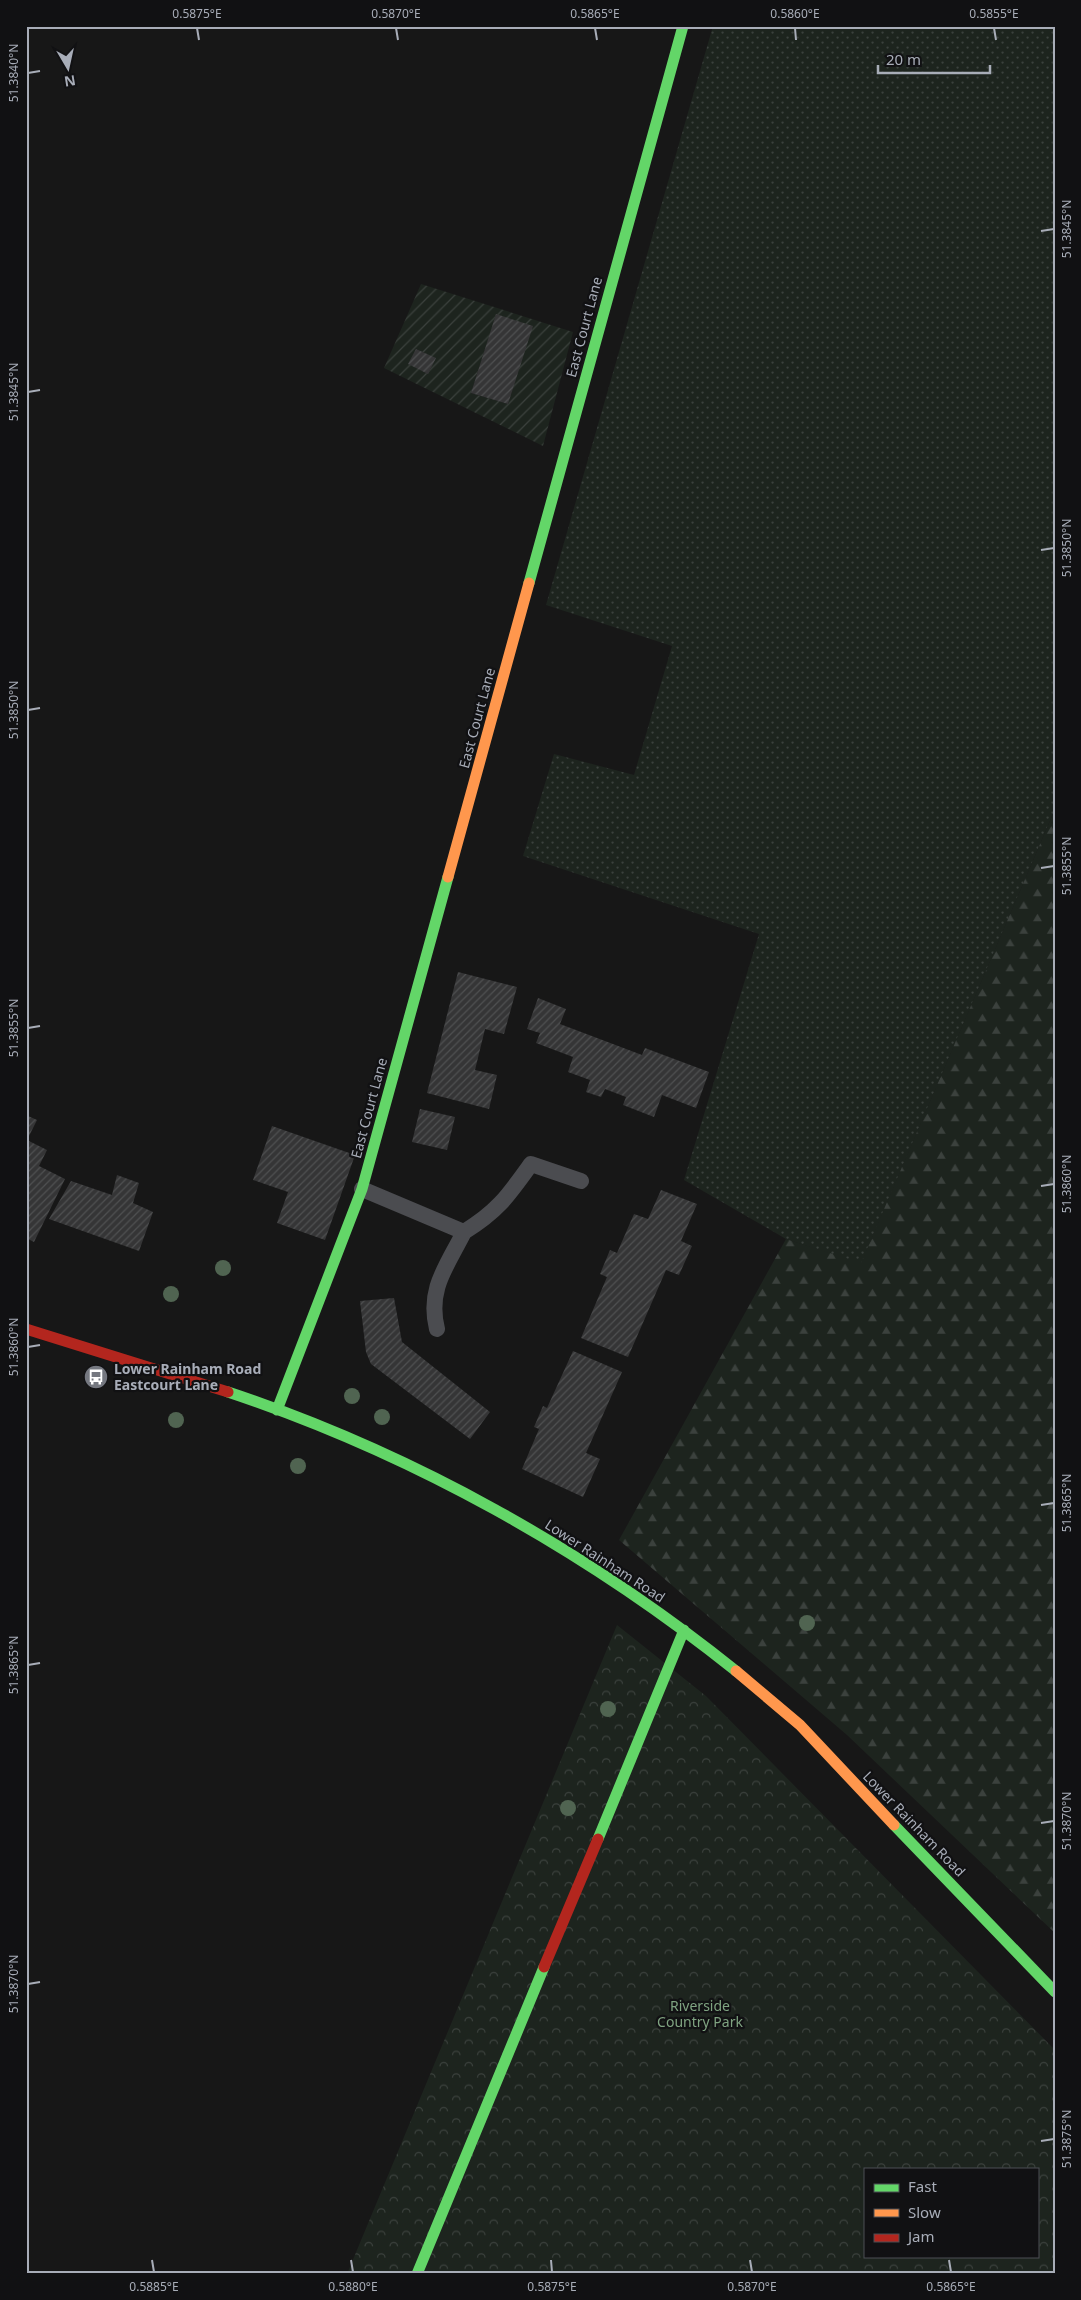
<svg xmlns="http://www.w3.org/2000/svg" width="1081" height="2300" viewBox="0 0 1081 2300" font-family="'Noto Sans',sans-serif">
	<defs>
		<pattern id="grass-dots" width="8" height="8" patternUnits="userSpaceOnUse" patternTransform="scale(1.25)"><rect width="8" height="8" fill="#1d241e"/><path d="M2 2h.1M6 6h.1" fill="none" stroke="#3b413d" stroke-width="1.8" stroke-linecap="round"/></pattern>
		<pattern id="forest-firs" width="22" height="20" patternUnits="userSpaceOnUse" patternTransform="scale(1.25)"><rect width="22" height="20" fill="#1d241e"/><path d="M5 1l3.5 6h-7zM16 11l3.5 6h-7z" fill="#3b413d"/></pattern>
		<pattern id="park-crowns" width="20" height="18" patternUnits="userSpaceOnUse" patternTransform="scale(1.25)"><rect width="20" height="18" fill="#1d241e"/><path d="M2 6a3 3 0 1 1 6 0M12 15a3 3 0 1 1 6 0" fill="none" stroke="#3b413d"/></pattern>
		<pattern id="garden-furrows" width="10" height="10" patternUnits="userSpaceOnUse" patternTransform="scale(1.25)"><rect width="10" height="10" fill="#1d241e"/><path d="M-1 1l2-2M0 10L10 0M9 11l2-2" fill="none" stroke="#3b413d"/></pattern>
		<pattern id="building-hatch" width="6" height="6" patternUnits="userSpaceOnUse" patternTransform="scale(1.25)"><rect width="6" height="6" fill="#353536"/><path d="M-1 1l2-2M0 6l6-6M5 7l2-2" fill="none" stroke="#4f5051"/></pattern>
	</defs>
	<rect width="100%" height="100%" fill="#171717"/>
	<path fill="url(#grass-dots)" d="M713 26H1055V809L861 1264 786 1239 684 1180 759 934 523 856 554 754 634 775 672 646 546 605Z"/>
	<path fill="url(#forest-firs)" d="M1055 809V1933L847 1735 619 1540 786 1239 861 1263Z"/>
	<path fill="url(#park-crowns)" fill-rule="evenodd" d="M617 1625 706 1696 1055 2050V2274H347ZM865 2169H1037V2256H865Z"/>
	<path fill="url(#garden-furrows)" fill-rule="evenodd" d="M421 284 573 332 543 446 384 368ZM496 315 532 326 508 404 471 393ZM416 349 435 358 428 374 409 364Z"/>
	<path fill="url(#building-hatch)" d="M496 314 533 326 508 404 471 393Z
		M416 349 436 358 428 374 408 364Z
		M458 972 517 987 504 1034 485 1029 475 1070 497 1075 489 1109 427 1093Z
		M538 998 566 1009 560 1024 642 1055 645 1048 709 1072 696 1108 662 1095 654 1117 623 1105 626 1097 605 1089 601 1097 586 1092 590 1080 568 1072 573 1057 536 1043 540 1033 527 1029Z
		M420 1109 455 1117 447 1150 412 1142Z
		M26 1115 37 1120 27 1140 47 1150 39 1166 65 1179 34 1242 26 1238Z
		M272 1126 355 1155 325 1240 277 1223 288 1192 253 1180Z
		M117 1175 139 1183 133 1203 153 1212 139 1251 49 1219 71 1181 112 1195Z
		M661 1190 697 1204 681 1241 692 1246 679 1275 666 1270 628 1357 581 1338 607 1277 600 1274 610 1250 617 1253 634 1214 648 1219Z
		M394 1298 402 1342 490 1412 470 1439 371 1364 366 1352 360 1301Z
		M573 1351 622 1372 586 1453 600 1459 583 1497 522 1469 539 1429 534 1427 543 1406 547 1408Z"/>
	<g fill="none" stroke-linecap="round" stroke-linejoin="round">
		<path stroke="#4b4c50" stroke-width="16" d="M362 1189 464 1232C447 1266 427 1289 437 1329
			M464 1232C498 1211 508 1196 531 1164L581 1181"/>
		<path stroke="#63d668" stroke-width="11" d="M529 583 683 26
			M228 1392C411 1453 585 1550 736 1671
			M277 1410 362 1189 448 877
			M894 1825 1055 1992
			M598 1839 684 1630
			M417 2274 544 1967"/>
		<path stroke="#ff974d" stroke-width="11" d="M448 877 529 583
			M736 1671 800 1725 894 1825"/>
		<path stroke="#b3261e" stroke-width="11" d="M26 1329 228 1392
			M544 1967 598 1839"/>
	</g>
	<g fill="#506451">
		<circle cx="223" cy="1268" r="8"/>
		<circle cx="171" cy="1294" r="8"/>
		<circle cx="352" cy="1396" r="8"/>
		<circle cx="382" cy="1417" r="8"/>
		<circle cx="176" cy="1420" r="8"/>
		<circle cx="298" cy="1466" r="8"/>
		<circle cx="807" cy="1623" r="8"/>
		<circle cx="608" cy="1709" r="8"/>
		<circle cx="568" cy="1808" r="8"/>
	</g>
	<path fill="none" stroke="#a8adb8" stroke-width="2" d="M197 28 199 40M396 28 398 40M595 28 597 40M795 28 796 40M994 28 996 40M28 73 40 71M1041 231 1054 229M28 392 40 390M1041 550 1054 548M28 710 40 708M1041 868 1054 866M28 1028 40 1026M1041 1186 1054 1184M28 1347 40 1345M1041 1505 1054 1503M28 1665 40 1663M1041 1823 1054 1821M28 1984 40 1982M1041 2141 1054 2139M152 2260 154 2272M351 2260 353 2272M551 2260 552 2272M750 2260 752 2272M949 2260 951 2272"/>
	<defs>
		<g id="bus-disc" transform="scale(1.25)"><circle r="9.5" fill="#757880" stroke="#111113"/><path d="M-5-6H5V4H4V6H2V4H-2V6H-4V4H-5ZM-3.5-4V0h7V-4ZM-3.5 1.2v1.5H-2V1.2ZM2 1.2v1.5H3.5V1.2Z" fill="#fff"/></g>
	</defs>
	<g fill-rule="evenodd">
		<use href="#bus-disc" x="96" y="1377"/>
	</g>
	<g text-anchor="middle" stroke-width="4.5" stroke-linejoin="round" paint-order="stroke">
		<g font-size="14" fill="#a8adb8" stroke="#111113">
			<text transform="translate(584 327) rotate(-75)" y="5">East Court Lane</text>
			<text transform="translate(477 718) rotate(-75)" y="5">East Court Lane</text>
			<text transform="translate(369 1108) rotate(-75)" y="5">East Court Lane</text>
			<text transform="translate(605 1561) rotate(33)" y="5">Lower Rainham Road</text>
			<text transform="translate(914 1824) rotate(46)" y="5">Lower Rainham Road</text>
		</g>
		<g font-size="14" font-weight="bold" fill="#a8adb8" stroke="#111113" text-anchor="start">
			<text x="114" y="1374">Lower Rainham Road<tspan x="114" dy="16">Eastcourt Lane</tspan></text>
		</g>
		<g font-size="14" fill="#7fa381" stroke="#111113">
			<text x="700" y="2011">Riverside<tspan x="700" dy="16">Country Park</tspan></text>
		</g>
	</g>
	<rect width="1081" height="2300" fill="none" stroke="#111113" stroke-width="55"/>
	<rect x="864" y="2168" width="175" height="90" fill="#111113" stroke="#4d4f55"/>
	<rect x="874" y="2184" width="25" height="8" fill="#63d668" stroke="#4d4f55"/>
	<text x="908" y="2192" font-size="15" fill="#a8adb8">Fast</text>
	<rect x="874" y="2209" width="25" height="8" fill="#ff974d" stroke="#4d4f55"/>
	<text x="908" y="2218" font-size="15" fill="#a8adb8">Slow</text>
	<rect x="874" y="2234" width="25" height="8" fill="#b3261e" stroke="#4d4f55"/>
	<text x="908" y="2242" font-size="15" fill="#a8adb8">Jam</text>
	<g transform="translate(68 68) rotate(171)" stroke="#111113" stroke-width="4" paint-order="stroke">
	<path d="M0-4L9 19L0 12L-9 19Z" fill="#a8adb8"/>
	<text y="-8" font-size="14" font-weight="bold" text-anchor="middle" fill="#a8adb8">N</text>
	</g>
	<path d="M878 65v8h112v-8" fill="none" stroke="#a8adb8" stroke-width="2.5"/>
	<text x="886" y="65" font-size="15" fill="#a8adb8" stroke="#111113" stroke-width="4" paint-order="stroke">20 m</text>
	<rect x="28" y="28" width="1026" height="2244" fill="none" stroke="#a8adb8" stroke-width="2"/>
	<g font-size="12" text-anchor="middle" fill="#a8adb8">
		<text x="197" y="18">0.5875°E</text>
		<text x="396" y="18">0.5870°E</text>
		<text x="595" y="18">0.5865°E</text>
		<text x="795" y="18">0.5860°E</text>
		<text x="994" y="18">0.5855°E</text>
		<text transform="translate(14 73) rotate(-90)" y="4">51.3840°N</text>
		<text transform="translate(1067 229) rotate(-90)" y="4">51.3845°N</text>
		<text transform="translate(14 392) rotate(-90)" y="4">51.3845°N</text>
		<text transform="translate(1067 548) rotate(-90)" y="4">51.3850°N</text>
		<text transform="translate(14 710) rotate(-90)" y="4">51.3850°N</text>
		<text transform="translate(1067 866) rotate(-90)" y="4">51.3855°N</text>
		<text transform="translate(14 1028) rotate(-90)" y="4">51.3855°N</text>
		<text transform="translate(1067 1184) rotate(-90)" y="4">51.3860°N</text>
		<text transform="translate(14 1347) rotate(-90)" y="4">51.3860°N</text>
		<text transform="translate(1067 1503) rotate(-90)" y="4">51.3865°N</text>
		<text transform="translate(14 1665) rotate(-90)" y="4">51.3865°N</text>
		<text transform="translate(1067 1821) rotate(-90)" y="4">51.3870°N</text>
		<text transform="translate(14 1984) rotate(-90)" y="4">51.3870°N</text>
		<text transform="translate(1067 2139) rotate(-90)" y="4">51.3875°N</text>
		<text x="154" y="2291">0.5885°E</text>
		<text x="353" y="2291">0.5880°E</text>
		<text x="552" y="2291">0.5875°E</text>
		<text x="752" y="2291">0.5870°E</text>
		<text x="951" y="2291">0.5865°E</text>
	</g>
</svg>
